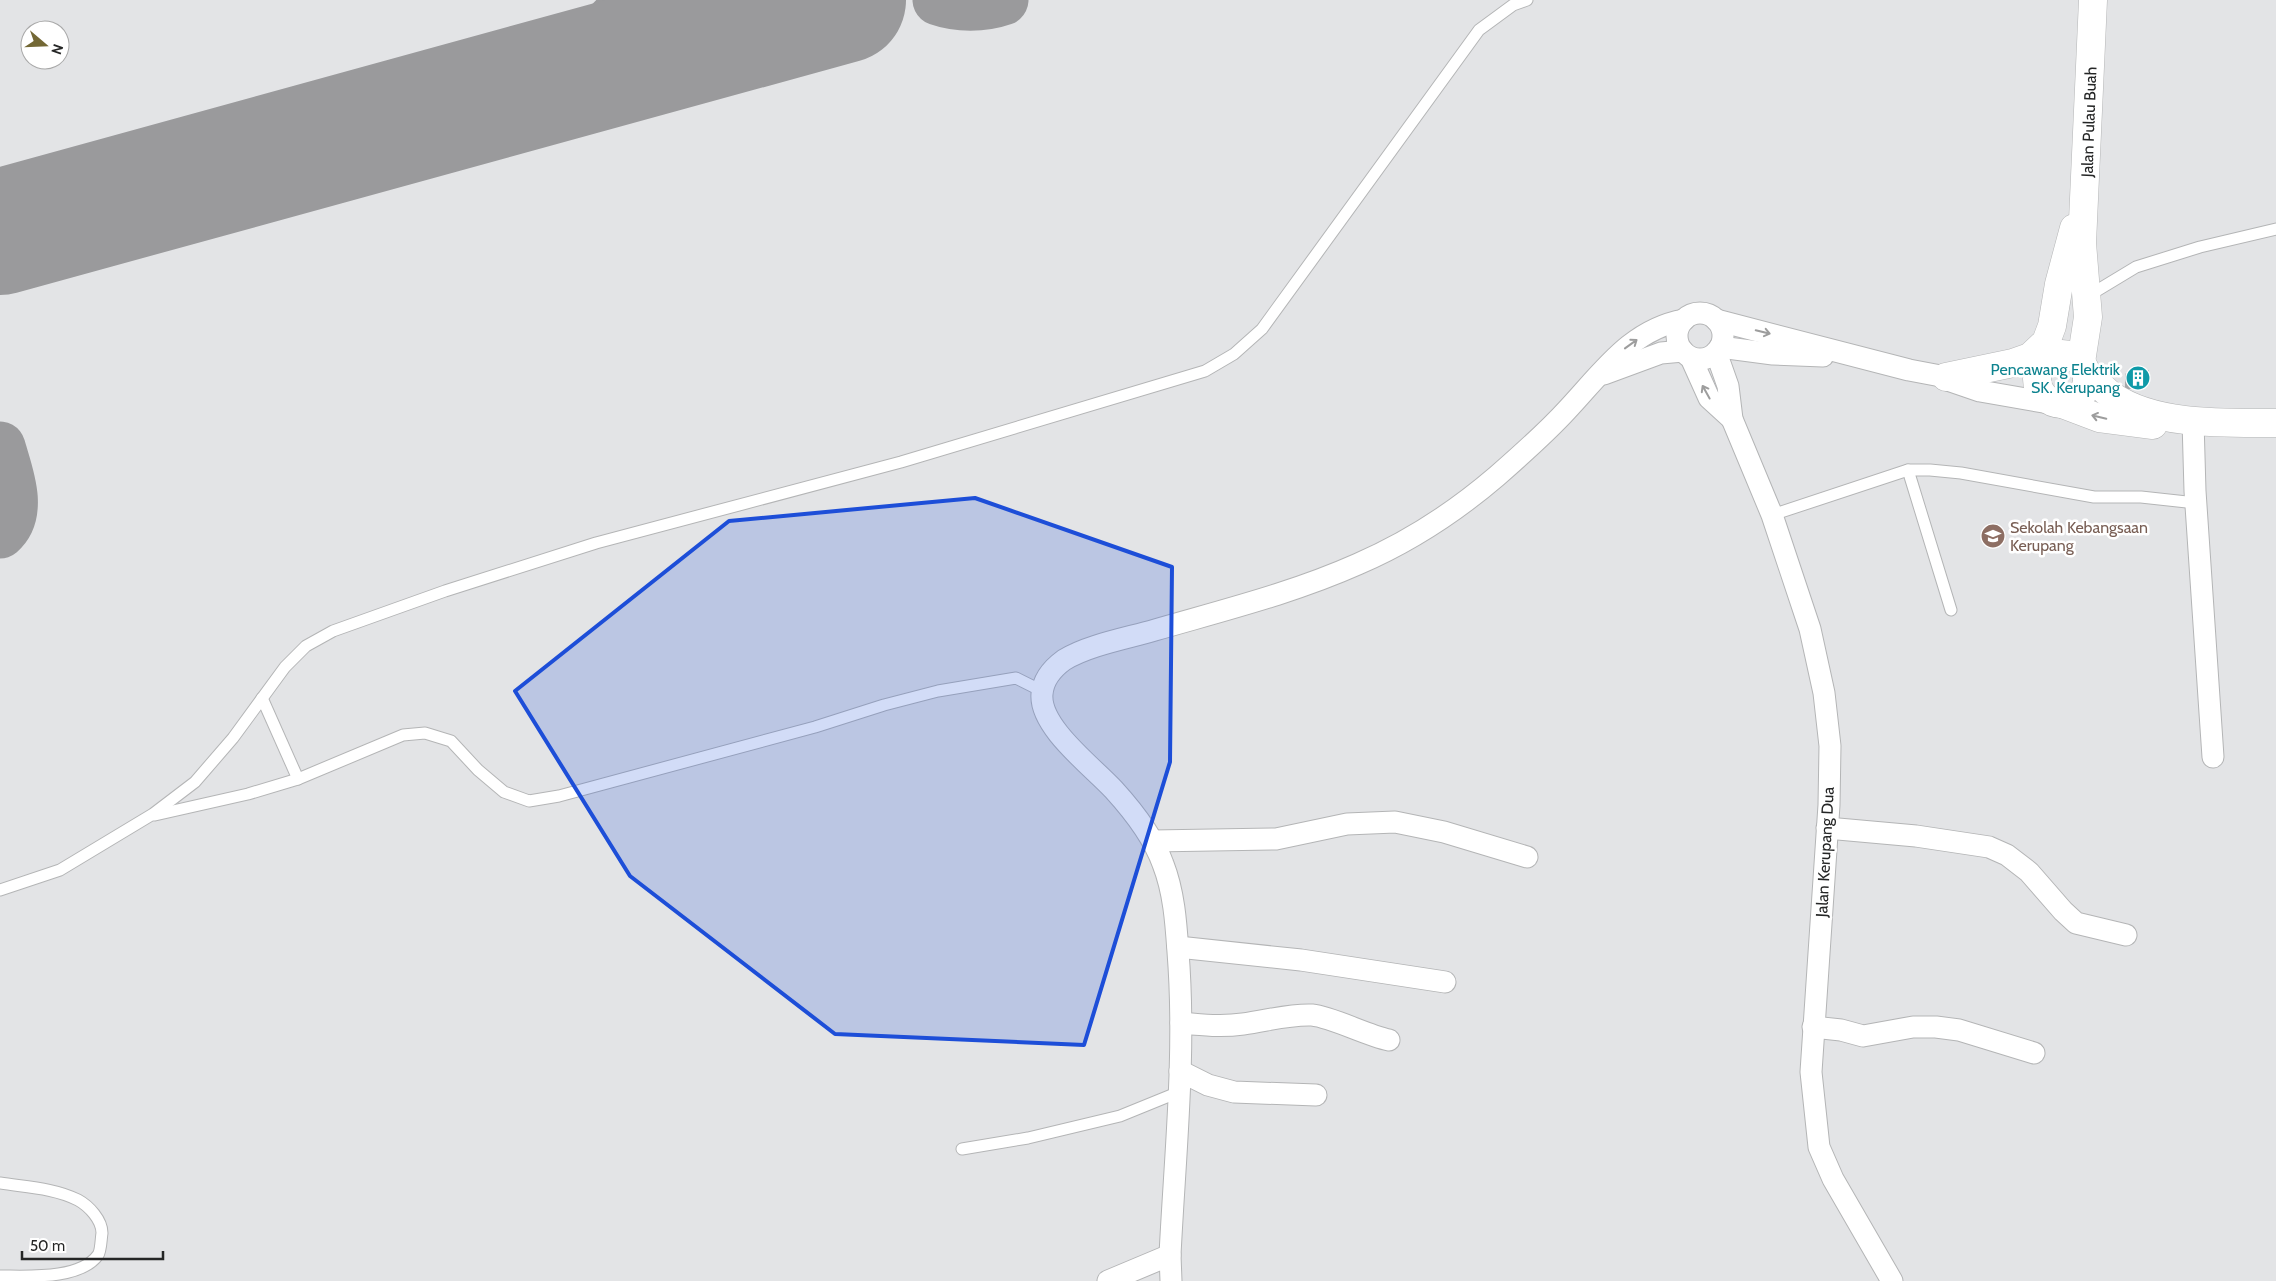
<svg xmlns="http://www.w3.org/2000/svg" width="2276" height="1281" font-family="Cabin,sans-serif">
  <style>
    .lines { fill: none; stroke-linecap: round; stroke-linejoin: round }
    .taxiway { stroke: #9a9a9c; stroke-width: 51 }
    .runway { stroke: #9a9a9c; stroke-width: 126 }
    .building { fill: #b5b7b8; filter: url(#shadow) }
    .service-casing { stroke: #b4b5b6; stroke-width: 13 }
    .minor-casing { stroke: #b4b5b6; stroke-width: 23 }
    .secondary-casing { stroke: #b4b5b6; stroke-width: 29 }
    .service { stroke: #fff; stroke-width: 11 }
    .minor { stroke: #fff; stroke-width: 21 }
    .secondary { stroke: #fff; stroke-width: 28 }
    .oneway { stroke: #9d9d9d }
    .marked { fill: #1d4ed8; fill-opacity: 0.2; stroke: #1d4ed8; stroke-width: 4; stroke-linejoin: round }
    .labels { text-anchor: middle; dominant-baseline: central; stroke-width: 5; stroke-linejoin: round; paint-order: stroke }
    .street-label { font-size: 16px; fill: #252626; stroke: #fff }
    .culture-label { font-size: 16px; fill: #0d838f; stroke: #fff; text-anchor: end }
    .education-label { font-size: 16px; fill: #785e54; stroke: #fff; text-anchor: start }
  </style>
  <defs>
    <filter id="shadow"><feDropShadow dx="-4.5" dy="4.5" stdDeviation="0" flood-color="#0004"/></filter>
  </defs>
  <rect width="100%" height="100%" fill="#e3e4e6"/>
  <g class="lines">
    <g class="taxiway">
      <path d="M938,0C958,7 983,7 1003,0"/>
      <polyline points="530,86 583,50 632,0"/>
      <path d="M0,447C7,472 24,512 0,533"/>
    </g>
    <polyline class="runway" points="0,232 843,0"/>
  </g>
  <polygon class="building" points="2130,369 2149,370 2147,387 2128,385"/>
  <g class="lines">
    <defs>
      <g id="service">
        <polyline points="2088,296 2136,267 2200,247 2276,229"/>
        <polyline points="1772,515 1908,470"/>
        <polyline points="1951,610 1908,470 1930,470 1961,473 2094,497 2141,497 2196,503"/>
        <polyline points="262,698 298,779"/>
        <polyline points="155,815 248,794 298,779 403,735 425,733 451,741 478,770 504,792 529,801 559,796 815,727 884,705 938,691 1016,678 1042,691"/>
        <polyline points="0,890 60,870 153,814 195,782 233,738 285,667 306,646 333,631 445,591 596,543 901,462 1205,371 1234,354 1262,329 1479,30 1513,5 1527,0"/>
        <polyline points="962,1149 1028,1138 1120,1116 1179,1092"/>
        <path d="M0,1183C25,1187 55,1188 78,1200C89,1206 102,1220 102,1233C101,1239 101,1251 98,1255C80,1280 27,1276 0,1276"/>
      </g>
      <g id="minor">
        <circle cx="1700" cy="336" r="23"/>
        <polyline points="1716,320 1909,370 1946,377 1961,377"/>
        <polyline points="1720,347 1773,354 1823,356"/>
        <polyline points="1716,352 1728,386 1732,419 1772,515 1810,629 1824,693 1830,746 1829,805 1811,1072 1819,1147 1833,1179 1892,1281"/>
        <polyline points="1691,358 1709,398 1732,419"/>
        <polyline points="1604,374 1661,353 1683,351"/>
        <polyline points="1945,379 1980,391 2055,404"/>
        <polyline points="2193,421 2195,491 2213,757"/>
        <polyline points="1827,828 1916,836 1989,847 2007,855 2029,872 2063,911 2076,923 2126,935"/>
        <polyline points="1153,841 1276,839 1347,824 1395,822 1444,832 1527,857"/>
        <polyline points="1178,947 1301,960 1445,982"/>
        <path d="M1181,1023C1202,1025 1222,1027 1243,1024C1266,1021 1288,1014 1312,1015C1332,1017 1366,1035 1389,1040"/>
        <polyline points="1813,1027 1841,1030 1863,1036 1913,1027 1936,1027 1959,1030 2034,1053"/>
        <polyline points="1180,1071 1208,1085 1234,1092 1316,1095"/>
        <polyline points="1108,1281 1170,1255"/>
        <path d="M1171,1281L1170,1255C1175,1154 1186,1053 1178,952C1176,923 1174,892 1163,864C1153,836 1134,812 1114,790C1093,767 1039,727 1042,694C1043,680 1053,668 1064,660C1088,645 1128,638 1155,630C1224,610 1293,593 1358,564C1409,542 1455,512 1497,476C1521,455 1546,433 1567,410C1602,373 1631,329 1684,320"/>
      </g>
      <g id="secondary">
        <circle cx="2062" cy="379" r="25"/>
        <polyline points="2081,362 2088,317 2082,243 2093,0"/>
        <path d="M2086,373C2095,380 2103,389 2112,396C2155,426 2226,423 2276,423"/>
        <polyline points="1946,377 2013,363 2030,357 2046,342 2052,326 2059,284 2074,228"/>
        <polyline points="2062,404 2099,418 2153,425"/>
      </g>
    </defs>
    <use href="#service" class="service-casing"/>
    <use href="#minor" class="minor-casing"/>
    <use href="#secondary" class="secondary-casing"/>
    <use href="#service" class="service"/>
    <use href="#minor" class="minor"/>
    <use href="#secondary" class="secondary"/>
  </g>
  <defs><path id="oneway-shaft" d="M-6 0H5M1.5-3L5.5 0L1.5 3" fill="none" stroke-width="1.6" stroke-linecap="round" stroke-linejoin="round" transform="scale(1.25)"/></defs>
  <g class="oneway">
    <use href="#oneway-shaft" transform="translate(1763 332) rotate(14)"/>
    <use href="#oneway-shaft" transform="translate(1631 344) rotate(-36)"/>
    <use href="#oneway-shaft" transform="translate(1706 392) rotate(-119)"/>
    <use href="#oneway-shaft" transform="translate(2099 417) rotate(-167)"/>
  </g>
  <path class="marked" d="M975,498L1172,567L1170,762L1084,1045L835,1034L630,876L515,691L729,521Z"/>
  <defs>
    <symbol id="building-disc" viewBox="-11 -11 22 22"><circle r="9.5" fill="#0f9aa8" stroke="#fff"/><path d="M-4-6H4V6H1V3H-1V6H-4ZM-2.5-4.3h1.7v1.8h-1.7ZM.8-4.3h1.7v1.8H.8ZM-2.5-1h1.7V.8h-1.7ZM.8-1h1.7V.8H.8Z" fill="#fff"/></symbol>
    <symbol id="school-disc" viewBox="-11 -11 22 22"><circle r="9.5" fill="#8d6e63" stroke="#fff"/><path d="M0-5L7-2L0 1L-7-2ZM-4 1L0 2.5L4 1V4Q0 6-4 4Z" fill="#fff"/></symbol>
  </defs>
  <g fill-rule="evenodd">
    <use href="#building-disc" x="2124" y="364" width="28" height="28"/>
    <use href="#school-disc" x="1979" y="522" width="28" height="28"/>
  </g>
  <g class="labels">
    <g class="street-label">
      <text transform="translate(2089 122) rotate(-88)">Jalan Pulau Buah</text>
      <text transform="translate(1825 852) rotate(-87)">Jalan Kerupang Dua</text>
    </g>
    <g class="culture-label">
      <text x="2120" y="369">Pencawang Elektrik<tspan x="2120" dy="18">SK. Kerupang</tspan></text>
    </g>
    <g class="education-label">
      <text x="2010" y="527">Sekolah Kebangsaan<tspan x="2010" dy="18">Kerupang</tspan></text>
    </g>
  </g>
  <g transform="translate(45 45) rotate(109)"><circle r="24" fill="#ffffff" stroke="#a8a8a8"/>
  <path d="M0-4L9 19L0 12L-9 19Z" fill="#736835"/>
  <text y="-8" font-size="14" font-weight="bold" text-anchor="middle" fill="#252626">N</text>
  </g>
  <path d="M22 1251v8h141v-8" fill="none" stroke="#252626" stroke-width="2.5"/>
  <text x="30" y="1251" font-size="15" fill="#252626" stroke="#ffffff" stroke-width="4" paint-order="stroke">50 m</text>
</svg>
